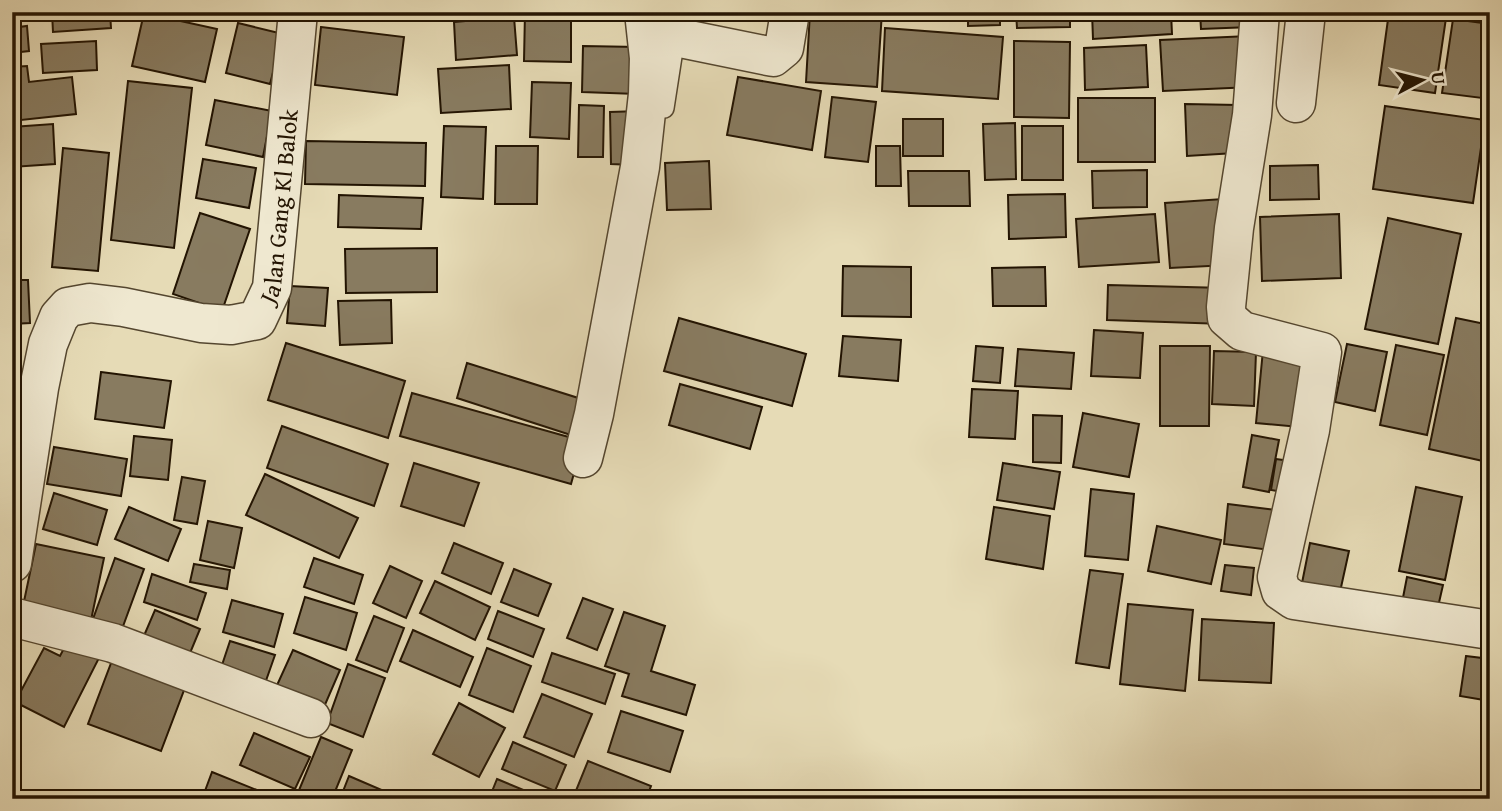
<svg xmlns="http://www.w3.org/2000/svg" width="1502" height="811" font-family="'Gentium Book Plus',serif">
  <style>
    .building { fill: #887b60; stroke: #231402; stroke-width: 2 }
    .lines { fill: none; stroke-linecap: round; stroke-linejoin: round }
    .service-casing { stroke: #54462f; stroke-width: 22 }
    .minor-casing { stroke: #54462f; stroke-width: 41 }
    .service { stroke: #efe8d0; stroke-width: 19 }
    .minor { stroke: #efe8d0; stroke-width: 38 }
    .labels { text-anchor: middle; dominant-baseline: central; stroke-width: 7; stroke-linejoin: round; paint-order: stroke }
    .street-label { font-size: 24px; fill: #231402; stroke: #efe8d0 }
  </style>
  <rect width="100%" height="100%" fill="#e6dbb6"/>
  <filter id="stains"><feTurbulence type="fractalNoise" baseFrequency=".00286" numOctaves="4"/><feColorMatrix values="0 0 0 0 .2 0 0 0 0 .09 0 0 0 0 .02 0 0 0 .5 -.17"/></filter>
  <radialGradient id="worn" r=".72"><stop offset=".6" stop-color="#630" stop-opacity="0"/><stop offset="1" stop-color="#630" stop-opacity=".3"/></radialGradient>
  <g class="building">
    <polygon points="12,12 27,12 28,20 12,22"/>
    <polygon points="52,12 110,12 111,28 53,32"/>
    <polygon points="525,12 571,12 571,62 524,61"/>
    <polygon points="810,12 882,12 877,87 806,82"/>
    <polygon points="925,12 959,12 959,20 925,19"/>
    <polygon points="968,12 1000,12 1000,25 968,26"/>
    <polygon points="1016,12 1070,12 1070,27 1017,28"/>
    <polygon points="1092,12 1171,12 1172,34 1093,39"/>
    <polygon points="1200,12 1250,12 1251,27 1201,29"/>
    <polygon points="1389,12 1409,12 1446,18 1435,93 1379,85"/>
    <polygon points="144,13 217,29 205,82 132,66"/>
    <polygon points="514,17 517,55 456,60 454,22"/>
    <polygon points="1453,19 1490,24 1490,45 1482,98 1442,93"/>
    <polygon points="238,23 283,34 270,84 226,73"/>
    <polygon points="27,26 29,51 12,53 12,28"/>
    <polygon points="321,27 404,37 397,95 315,85"/>
    <polygon points="885,28 1003,37 998,99 882,91"/>
    <polygon points="1249,36 1252,87 1163,91 1160,40"/>
    <polygon points="96,41 97,70 43,73 41,44"/>
    <polygon points="1014,41 1070,42 1069,118 1014,117"/>
    <polygon points="1146,45 1148,87 1085,90 1084,48"/>
    <polygon points="583,46 638,47 637,94 582,92"/>
    <polygon points="509,65 511,109 441,113 438,69"/>
    <polygon points="27,66 29,82 72,77 76,114 12,121 12,67"/>
    <polygon points="738,77 821,91 812,150 727,135"/>
    <polygon points="128,81 192,88 174,248 111,240"/>
    <polygon points="532,82 571,83 569,139 530,137"/>
    <polygon points="832,97 876,102 868,162 825,157"/>
    <rect x="1078" y="98" width="77" height="64"/>
    <polygon points="215,100 272,111 263,157 206,145"/>
    <polygon points="1185,104 1238,105 1235,153 1187,156"/>
    <polygon points="579,105 604,106 603,157 578,157"/>
    <polygon points="1385,106 1485,120 1473,203 1373,189"/>
    <polygon points="640,111 634,165 611,164 610,112"/>
    <rect x="903" y="119" width="40" height="37"/>
    <polygon points="1015,123 1016,179 985,180 983,124"/>
    <polygon points="53,124 55,164 12,167 12,127"/>
    <polygon points="444,126 486,127 483,199 441,197"/>
    <rect x="1022" y="126" width="41" height="54"/>
    <polygon points="1488,128 1490,128 1490,170 1483,169"/>
    <polygon points="306,141 426,143 425,186 305,184"/>
    <polygon points="496,146 538,146 537,204 495,204"/>
    <polygon points="876,146 900,146 901,186 876,186"/>
    <polygon points="63,148 109,153 98,271 52,267"/>
    <polygon points="203,159 256,168 249,208 196,198"/>
    <polygon points="709,161 711,209 667,210 665,163"/>
    <polygon points="1318,165 1319,199 1270,200 1270,166"/>
    <polygon points="1147,170 1147,207 1093,208 1092,171"/>
    <polygon points="908,171 969,171 970,206 909,206"/>
    <polygon points="1065,194 1066,237 1009,239 1008,195"/>
    <polygon points="339,195 423,198 421,229 338,227"/>
    <polygon points="1223,199 1228,265 1170,268 1165,203"/>
    <polygon points="200,213 250,229 222,311 173,294"/>
    <polygon points="1155,214 1159,262 1079,267 1076,219"/>
    <polygon points="1339,214 1341,278 1262,281 1260,217"/>
    <polygon points="1388,218 1461,234 1438,344 1365,329"/>
    <polygon points="437,248 437,292 346,293 345,249"/>
    <polygon points="843,266 911,267 911,317 842,316"/>
    <polygon points="1045,267 1046,306 993,306 992,268"/>
    <polygon points="12,280 28,280 30,323 12,324"/>
    <polygon points="1108,285 1225,288 1224,324 1107,320"/>
    <polygon points="290,286 328,288 325,326 287,323"/>
    <polygon points="391,300 392,343 340,345 338,301"/>
    <polygon points="679,318 806,354 792,406 664,371"/>
    <polygon points="1456,318 1490,325 1490,429 1483,461 1429,449"/>
    <polygon points="1094,330 1143,333 1140,378 1091,376"/>
    <polygon points="843,336 901,340 898,381 839,376"/>
    <polygon points="286,343 405,381 388,438 268,400"/>
    <polygon points="1347,344 1387,352 1375,411 1335,402"/>
    <polygon points="1396,345 1444,355 1427,435 1380,425"/>
    <polygon points="976,346 1003,348 1000,383 973,381"/>
    <polygon points="1160,346 1210,346 1209,426 1160,426"/>
    <polygon points="1018,349 1074,353 1071,389 1015,386"/>
    <polygon points="1263,350 1316,354 1310,428 1256,423"/>
    <polygon points="1214,351 1256,352 1254,406 1212,404"/>
    <polygon points="467,363 591,402 580,438 457,398"/>
    <polygon points="101,372 171,381 164,428 95,419"/>
    <polygon points="680,384 762,407 750,449 669,425"/>
    <polygon points="972,389 1018,391 1015,439 969,437"/>
    <polygon points="412,393 583,441 571,484 400,436"/>
    <polygon points="1083,413 1139,424 1129,477 1073,467"/>
    <polygon points="1033,415 1062,416 1061,463 1033,462"/>
    <polygon points="282,426 388,464 374,506 267,468"/>
    <polygon points="1252,435 1279,440 1269,492 1243,487"/>
    <polygon points="134,436 172,440 168,480 130,476"/>
    <polygon points="54,447 127,459 121,496 47,484"/>
    <polygon points="1276,459 1298,462 1294,494 1271,490"/>
    <polygon points="414,463 479,483 464,526 401,506"/>
    <polygon points="1003,463 1060,472 1054,509 997,500"/>
    <polygon points="265,474 358,518 339,558 246,515"/>
    <polygon points="182,477 205,481 197,524 174,520"/>
    <polygon points="1416,487 1462,497 1445,580 1399,571"/>
    <polygon points="1091,489 1134,494 1128,560 1085,556"/>
    <polygon points="54,493 107,510 97,545 43,529"/>
    <polygon points="1228,504 1283,511 1278,551 1224,544"/>
    <polygon points="129,507 181,529 168,561 115,539"/>
    <polygon points="994,507 1050,516 1043,569 986,559"/>
    <polygon points="208,521 242,528 234,568 200,560"/>
    <polygon points="1157,526 1221,540 1211,584 1148,571"/>
    <polygon points="454,543 503,563 491,594 442,573"/>
    <polygon points="1310,543 1349,551 1338,601 1300,593"/>
    <polygon points="36,544 104,558 90,625 22,611"/>
    <polygon points="115,558 144,569 122,629 93,619"/>
    <polygon points="314,558 363,575 354,604 304,587"/>
    <polygon points="194,564 230,570 227,589 190,582"/>
    <polygon points="1225,565 1254,568 1251,595 1221,591"/>
    <polygon points="390,566 422,581 406,618 373,603"/>
    <polygon points="514,569 551,584 538,616 501,602"/>
    <polygon points="1090,570 1123,574 1109,668 1076,663"/>
    <polygon points="152,574 206,593 197,620 144,602"/>
    <polygon points="1407,577 1443,585 1435,620 1400,613"/>
    <polygon points="435,581 490,607 475,640 420,613"/>
    <polygon points="305,597 357,613 346,650 294,633"/>
    <polygon points="583,598 613,609 597,650 567,638"/>
    <polygon points="232,600 283,614 274,647 223,632"/>
    <polygon points="1128,604 1193,610 1185,691 1120,684"/>
    <polygon points="155,610 200,629 188,658 143,638"/>
    <polygon points="498,611 544,629 533,657 488,639"/>
    <polygon points="624,612 665,626 651,671 695,685 686,715 622,696 629,674 605,666"/>
    <polygon points="374,616 404,628 387,672 356,660"/>
    <polygon points="1202,619 1274,623 1271,683 1199,680"/>
    <polygon points="413,630 473,657 460,687 400,661"/>
    <polygon points="71,635 102,652 64,727 15,702 44,648 60,656"/>
    <polygon points="230,641 275,655 262,692 218,677"/>
    <polygon points="487,648 531,666 513,712 469,695"/>
    <polygon points="116,650 189,677 161,751 88,724"/>
    <polygon points="293,650 340,670 321,714 273,694"/>
    <polygon points="552,653 615,674 605,704 542,682"/>
    <polygon points="1466,656 1490,659 1490,701 1460,696"/>
    <polygon points="348,664 385,678 363,737 327,723"/>
    <polygon points="542,694 592,714 574,757 524,737"/>
    <polygon points="459,703 505,728 479,777 433,754"/>
    <polygon points="621,711 683,731 670,772 608,752"/>
    <polygon points="254,733 310,757 295,789 240,765"/>
    <polygon points="321,737 352,750 332,799 306,799 297,795"/>
    <polygon points="513,742 566,765 555,791 502,769"/>
    <polygon points="588,761 651,786 646,799 573,798"/>
    <polygon points="212,772 279,799 202,799"/>
    <polygon points="349,776 391,794 389,799 340,799"/>
    <polygon points="497,779 545,799 489,799"/>
  </g>
  <g class="lines">
    <defs>
      <polyline id="service" points="664,108 675,37"/>
      <g id="minor">
        <polyline points="664,12 668,30 675,37 773,57 784,48 790,12"/>
        <polyline points="1260,12 1252,115 1234,228 1226,307 1227,318 1242,331 1322,352 1310,430 1277,577 1281,591 1294,600 1490,630"/>
        <polyline points="1296,103 1306,12"/>
        <polyline points="583,458 594,414 640,167 648,94 649,58 644,12"/>
        <path id="s1" d="M12,563L39,388L48,344L59,317L68,307L90,303L123,307L201,323L231,325L257,320L272,288L298,12"/>
        <polyline points="12,617 113,643 311,718"/>
      </g>
    </defs>
    <use href="#service" class="service-casing"/>
    <use href="#minor" class="minor-casing"/>
    <use href="#service" class="service"/>
    <use href="#minor" class="minor"/>
  </g>
  <g class="labels">
    <g class="street-label">
      <text stroke="none"><textPath href="#s1" startOffset="574">Jalan Gang Kl Balok</textPath></text>
    </g>
  </g>
  <rect width="1502" height="811" fill="none" stroke="#e6dbb6" stroke-width="42"/>
  <rect x="14" y="14" width="1474" height="783" fill="none" stroke="#231402" stroke-width="3.5"/>
  <rect x="21" y="21" width="1460" height="769" fill="none" stroke="#231402" stroke-width="2"/>
  <g transform="translate(1422 80) rotate(83)" stroke="#efe8d0" stroke-width="5" paint-order="stroke">
  <path d="M0-5L12 26L0 18L-12 26Z" fill="#231402"/>
  <text y="-10" font-size="19" font-weight="bold" text-anchor="middle" fill="#231402">U</text>
  </g>
  <rect width="100%" height="100%" filter="url(#stains)"/>
  <rect width="100%" height="100%" fill="url(#worn)"/>
</svg>
